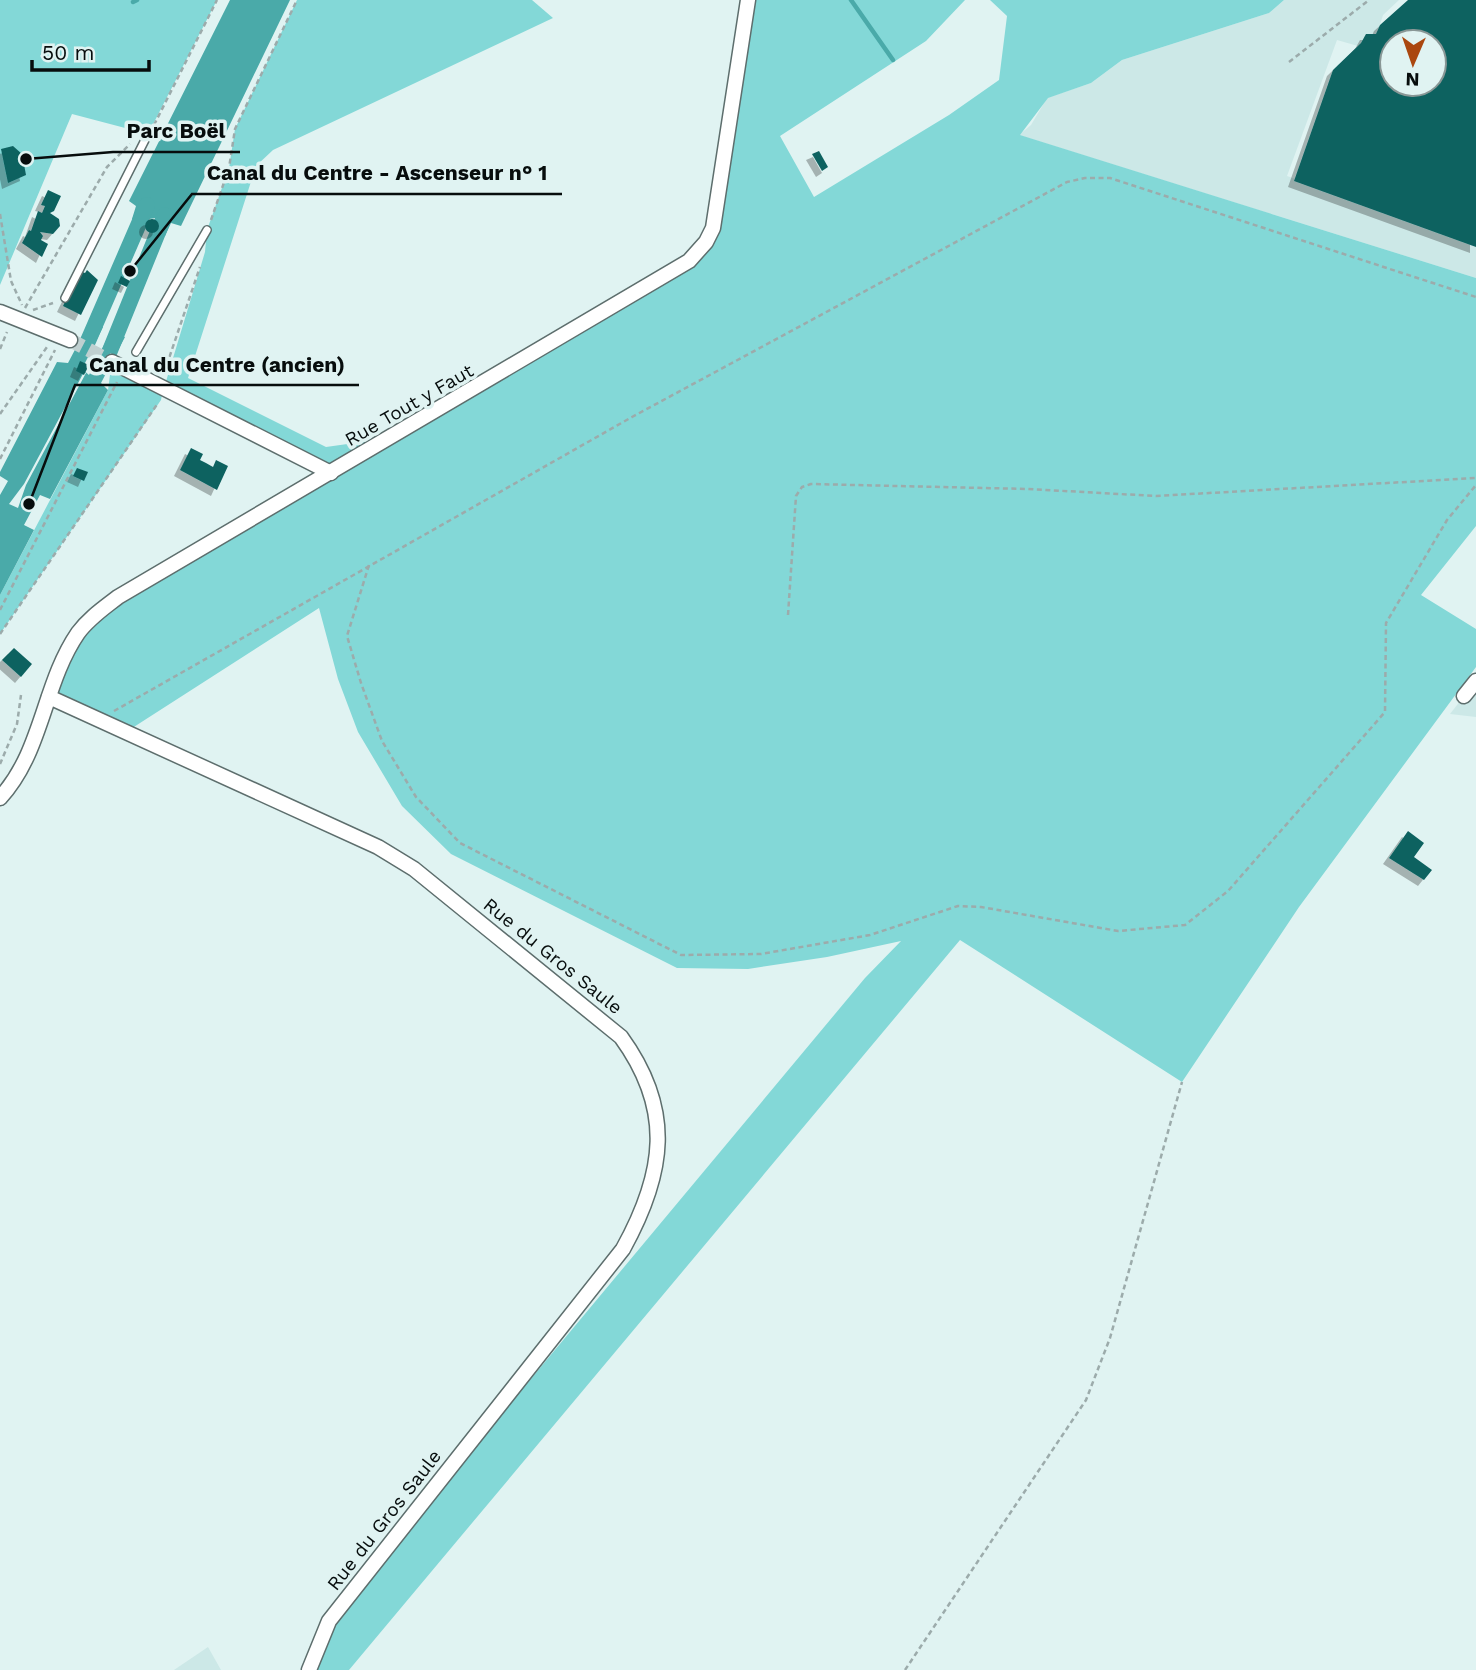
<svg xmlns="http://www.w3.org/2000/svg" width="1476" height="1670" font-family="'Work Sans',sans-serif">
  <style>
    .built { fill: #cce8e7 }
    .green { fill: #83d8d7 }
    .water { fill: #4aaaa9 }
    .pier { fill: #e0f3f2 }
    .lines { fill: none; stroke-linecap: round; stroke-linejoin: round }
    .stream { stroke: #4aaaa9; stroke-width: 4.5 }
    .canal { stroke: #4aaaa9; stroke-width: 16 }
    .building { fill: #116261; fill-rule: evenodd; filter: url(#shadow) }
    .minor-tunnel { stroke: #bfd0d0; stroke-width: 14; stroke-dasharray: 14 7; stroke-linecap: butt }
    .service-casing { stroke: #5d6e6d; stroke-width: 10 }
    .minor-casing { stroke: #5d6e6d; stroke-width: 17 }
    .path { stroke: #9cabab; stroke-width: 2.5; stroke-dasharray: 5 3.5; stroke-linecap: butt }
    .service { stroke: #fff; stroke-width: 7 }
    .minor { stroke: #fff; stroke-width: 14 }
    .labels { text-anchor: middle; dominant-baseline: central; stroke-width: 7; stroke-linejoin: round; paint-order: stroke }
    .street-label { font-size: 19px; fill: #070d0d; stroke: #e0f3f2 }
    .leader { fill: none; stroke: #070d0d; stroke-width: 2.5 }
    .callout-dot { fill: #070d0d; stroke: #e0f3f2; stroke-width: 2.5 }
    .callout-label { font-size: 21px; text-anchor: middle; font-weight: bold; fill: #070d0d; stroke: #e0f3f2; stroke-width: 7; stroke-linejoin: round; paint-order: stroke }
  </style>
  <defs>
    <filter id="shadow"><feDropShadow dx="-6" dy="6" stdDeviation="0" flood-color="#0004"/></filter>
  </defs>
  <rect width="100%" height="100%" fill="#e0f3f2"/>
  <g class="built">
    <polygon points="1284,0 1399,0 1383,15 1372,50 1337,40 1287,176 1476,241 1476,278 1019,135 1031,125 1047,98 1091,83 1122,60 1269,13"/>
    <polygon points="1476,681 1476,717 1450,714 1464,696"/>
    <polygon points="208,1647 221,1670 173,1670 174,1670"/>
  </g>
  <g class="green">
    <polygon points="0,0 217,0 148,134 72,114 0,285"/>
    <polygon points="297,0 532,0 553,18 273,150 256,166 188,378 326,447 390,438 668,276 706,242 748,0 965,0 926,41 780,136 814,197 949,115 999,80 1007,16 990,0 1284,0 1269,13 1122,60 1091,83 1048,98 1020,135 1476,278 1476,526 1421,595 1476,629 1476,667 1299,907 1182,1082 960,940 349,1670 309,1670 329,1621 865,978 901,941 827,957 748,969 677,968 451,854 402,806 358,732 338,679 319,608 126,732 49,697 93,616 330,473 163,389 161,400 0,634 0,595 108,390 111,367 164,388 205,252 207,230 229,168 235,129"/>
  </g>
  <g class="water">
    <polygon points="230,0 290,0 181,226 171,223 165,236 155,231 158,223 156,218 149,219 146,226 132,219 136,206 129,201"/>
    <polygon points="90,321 103,327 82,369 89,375 111,331 125,337 101,383 108,390 50,499 40,495 24,525 34,530 0,595 0,495 8,481 0,476 0,472 57,362 68,363"/>
  </g>
  <polygon class="pier" points="84,372 86,373 26,485 18,508 9,504 24,484"/>
  <g class="lines">
    <g class="stream">
      <polyline points="851,0 893,60"/>
      <polyline points="133,2 137,0"/>
    </g>
    <g class="canal">
      <polyline points="88,341 147,205"/>
      <polyline points="109,353 165,215"/>
    </g>
  </g>
  <g class="building">
    <path d="M1408,0H1476V247L1294,181L1333,70L1361,43L1366,34H1376L1380,25ZM1392,42H1434V84H1392Z"/>
    <polygon points="13,146 22,154 26,175 8,183 1,149"/>
    <polygon points="819,151 828,167 822,171 812,154"/>
    <polygon points="48,190 61,196 54,211 50,213 59,219 60,226 53,234 40,232 43,236 41,240 48,244 42,257 22,243 29,230 31,231 38,211 42,213 45,206 41,205"/>
    <circle cx="152" cy="226" r="7"/>
    <polygon points="87,270 98,280 81,315 63,306 80,271 85,273"/>
    <polygon points="121,276 130,281 127,287 118,283"/>
    <polygon points="80,361 89,365 84,375 76,371"/>
    <polygon points="191,448 203,454 200,460 206,463 213,467 216,460 228,466 217,490 180,470"/>
    <polygon points="77,468 88,472 84,481 73,476"/>
    <polygon points="14,648 32,664 21,677 2,660"/>
    <polygon points="1408,831 1424,843 1414,857 1432,870 1424,880 1389,858"/>
  </g>
  <g class="lines">
    <polyline class="minor-tunnel" points="70,340 112,362"/>
    <defs>
      <g id="service">
        <polyline points="65,298 148,134"/>
        <polyline points="136,352 207,230"/>
      </g>
      <g id="minor">
        <polyline points="0,312 70,340"/>
        <polyline points="112,362 331,473"/>
        <polyline points="1464,696 1476,681"/>
        <path d="M49,697L378,847L414,869L621,1037C674,1110 665,1173 623,1249L329,1621L309,1670"/>
        <path d="M0,798C43,751 43,684 78,633C89,618 104,608 118,597L689,261L706,242L713,228L748,0"/>
      </g>
    </defs>
    <use href="#service" class="service-casing"/>
    <use href="#minor" class="minor-casing"/>
    <g class="path">
      <polyline points="1289,62 1369,0"/>
      <polyline points="154,125 217,0"/>
      <polyline points="0,214 11,281 22,305"/>
      <polyline points="211,220 229,168 235,129 297,0"/>
      <polyline points="25,308 107,167 130,144"/>
      <polyline points="33,310 53,303"/>
      <polyline points="0,349 7,332"/>
      <polyline points="164,373 200,267"/>
      <polyline points="0,414 47,347"/>
      <polyline points="0,459 55,350"/>
      <polyline points="369,565 347,636 361,683 382,741 416,797 460,843 681,955 761,954 870,935 958,906 981,907 1118,931 1185,925 1228,891 1385,712 1386,623 1447,520 1476,485"/>
      <polyline points="0,610 117,382"/>
      <polyline points="788,615 796,496 802,487 811,484 1028,489 1156,496 1476,478"/>
      <polyline points="0,634 158,403"/>
      <polyline points="114,711 632,417 1067,182 1085,178 1110,178 1476,297"/>
      <polyline points="0,764 17,724 21,695"/>
      <polyline points="905,1670 1086,1400 1110,1338 1182,1082"/>
    </g>
    <use href="#service" class="service"/>
    <use href="#minor" class="minor"/>
  </g>
  <g class="labels">
    <g class="street-label">
      <text transform="translate(409 405) rotate(-30)">Rue Tout y Faut</text>
      <text transform="translate(553 956) rotate(39)">Rue du Gros Saule</text>
      <text transform="translate(384 1520) rotate(-52)">Rue du Gros Saule</text>
    </g>
  </g>
  <path class="leader" d="M26 159L113 152H240M130 271L192 194H562M29 504L75 385H359"/>
  <g class="callout-dot">
    <circle cx="26" cy="159" r="7"/>
    <circle cx="130" cy="271" r="7"/>
    <circle cx="29" cy="504" r="7"/>
  </g>
  <g class="callout-label">
    <text x="176" y="138">Parc Boël</text>
    <text x="377" y="180">Canal du Centre - Ascenseur n° 1</text>
    <text x="217" y="372">Canal du Centre (ancien)</text>
  </g>
  <g transform="translate(1413 63) rotate(182)"><circle r="33" fill="#e0f3f2" stroke="#899796" stroke-width="2"/>
  <path d="M0-5L12 26L0 18L-12 26Z" fill="#aa470f"/>
  <text y="-10" font-size="19" font-weight="bold" text-anchor="middle" fill="#070d0d">N</text>
  </g>
  <path d="M32 60v10h117v-10" fill="none" stroke="#070d0d" stroke-width="3.5"/>
  <text x="42" y="60" font-size="21" fill="#070d0d" stroke="#e0f3f2" stroke-width="5" paint-order="stroke">50 m</text>
</svg>
